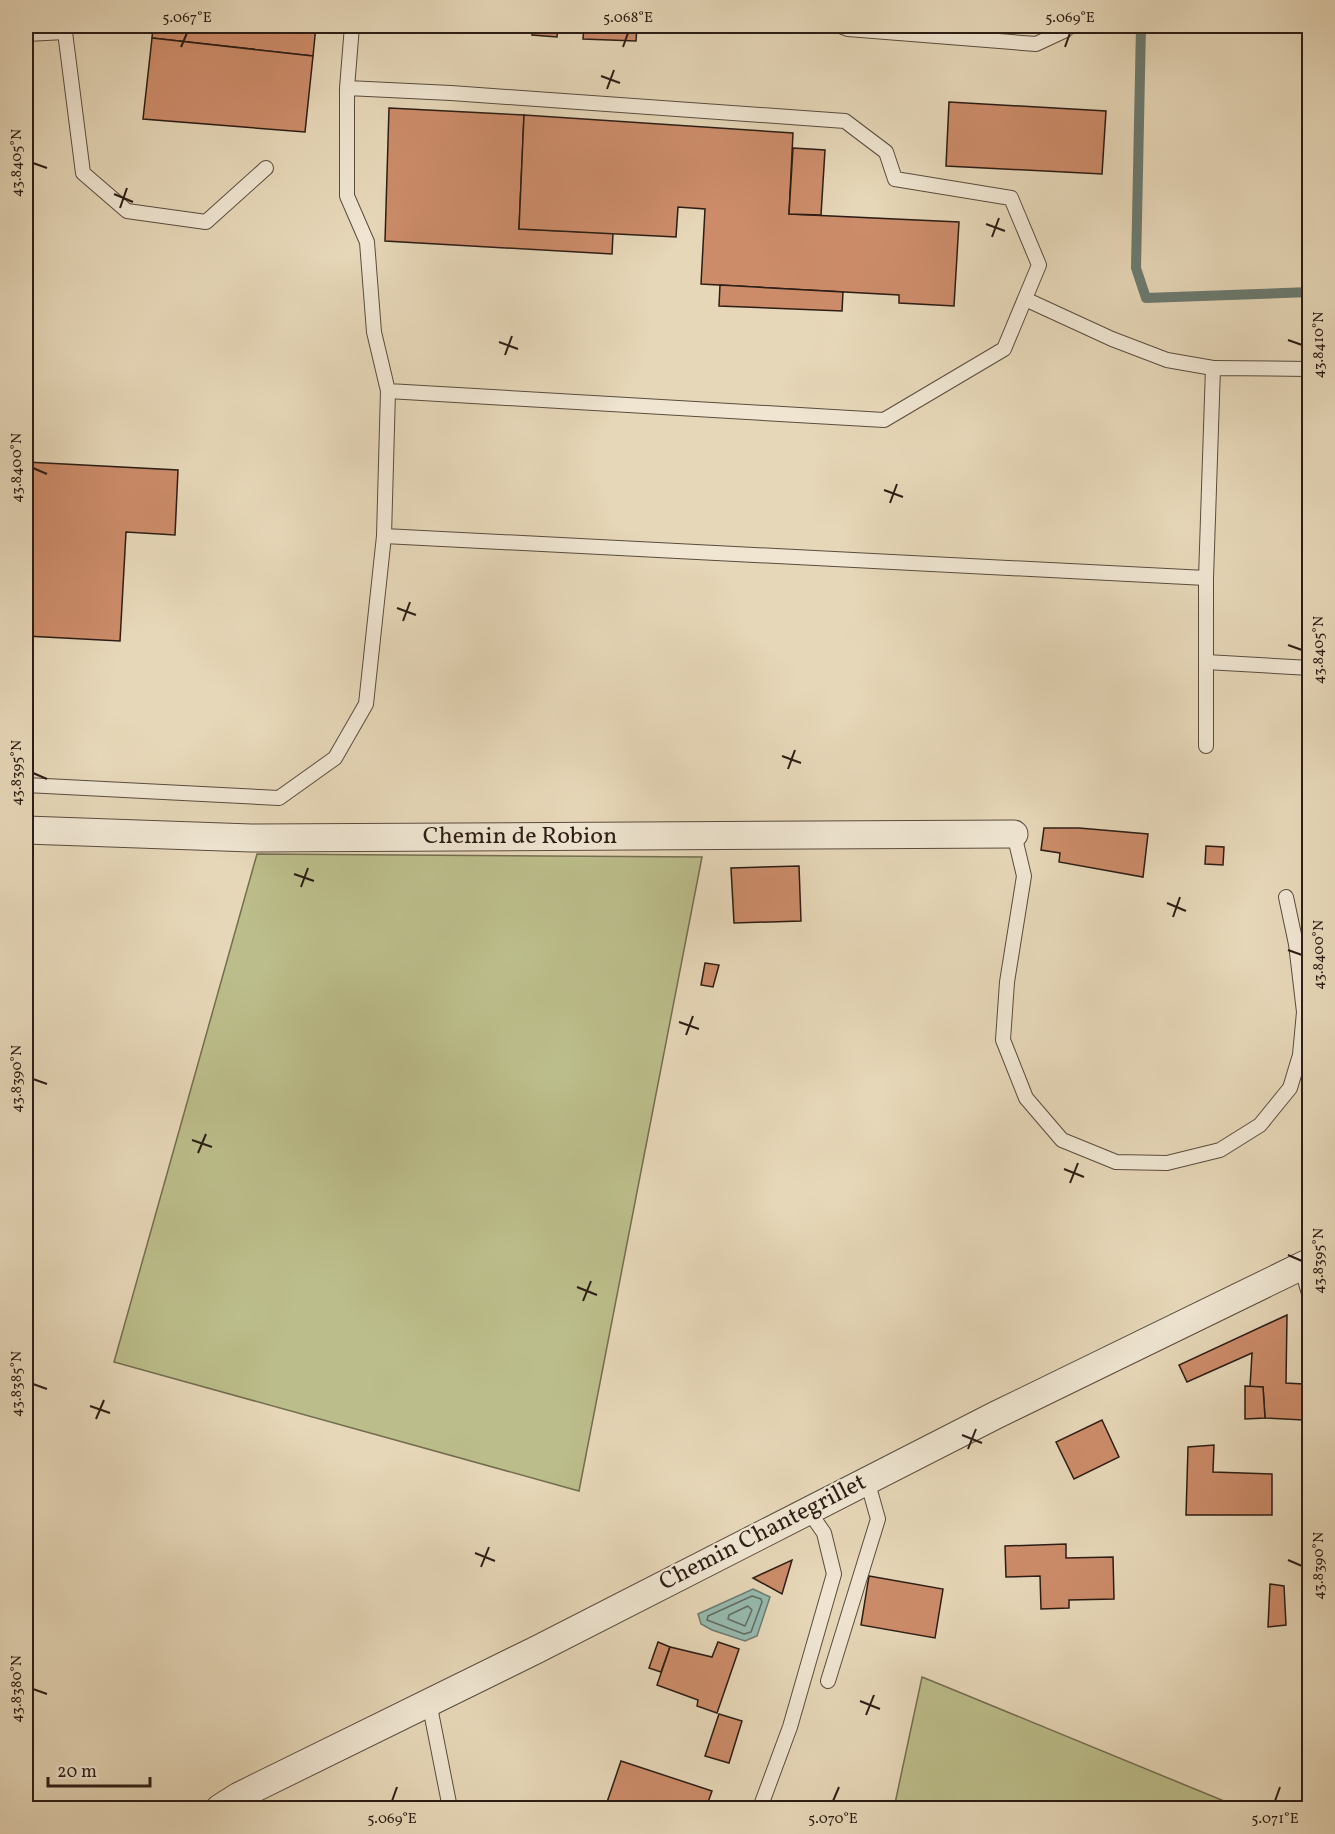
<svg xmlns="http://www.w3.org/2000/svg" width="1335" height="1834" font-family="Vollkorn,serif">
  <style>
    .green { fill: #bbbd8a; stroke: #746d50; stroke-width: 1.5 }
    .water { fill: #96baae; stroke: #6c7b71; stroke-width: 1.5 }
    .lines { fill: none; stroke-linecap: round; stroke-linejoin: round }
    .shore { stroke: #616c62; stroke-width: 1.5 }
    .stream { stroke: #6c7b71; stroke-width: 10 }
    .building { fill: #cc8c6a; stroke: #2c1d15; stroke-width: 1.5 }
    .service-casing { stroke: #5a4c3e; stroke-width: 16 }
    .minor-casing { stroke: #5a4c3e; stroke-width: 29 }
    .service { stroke: #efe5d1; stroke-width: 14 }
    .minor { stroke: #efe5d1; stroke-width: 27 }
    .ticks { fill: none; stroke: #2c1d15; stroke-width: 2 }
    .labels { text-anchor: middle; dominant-baseline: central; stroke-width: 4.5; stroke-linejoin: round; paint-order: stroke }
    .street-label { font-size: 24px; fill: #2c1d15; stroke: #efe5d1 }
    .neatline { fill: none; stroke: #2c1d15; stroke-width: 2 }
    .ticks-label { font-size: 15px; text-anchor: middle; fill: #2c1d15 }
  </style>
  <rect width="100%" height="100%" fill="#e6d7b8"/>
  <filter id="stains"><feTurbulence type="fractalNoise" baseFrequency=".00333" numOctaves="4"/><feColorMatrix values="0 0 0 0 .2 0 0 0 0 .09 0 0 0 0 .02 0 0 0 .5 -.17"/></filter>
  <radialGradient id="worn" r=".72"><stop offset=".6" stop-color="#630" stop-opacity="0"/><stop offset="1" stop-color="#630" stop-opacity=".3"/></radialGradient>
  <g class="green">
    <polygon points="257,854 702,857 579,1491 114,1362"/>
    <polygon points="922,1677 949,1688 1241,1808 894,1808"/>
  </g>
  <polygon class="water" points="753,1589 770,1597 757,1636 745,1641 712,1630 701,1624 698,1614"/>
  <g class="lines">
    <g class="shore">
      <polygon points="752,1596 761,1599 762,1602 751,1632 744,1634 707,1620 708,1616"/>
      <polygon points="748,1606 752,1610 745,1626 728,1619 729,1615"/>
    </g>
    <polyline class="stream" points="1141,26 1136,268 1146,298 1310,292"/>
  </g>
  <g class="building">
    <polygon points="153,26 316,26 313,56 152,38"/>
    <polygon points="533,26 558,26 557,37 532,35"/>
    <polygon points="584,26 637,26 636,41 583,39"/>
    <polygon points="152,38 313,56 305,132 143,119"/>
    <polygon points="949,102 1106,111 1102,174 946,166"/>
    <polygon points="389,108 524,115 519,229 613,233 612,254 385,241"/>
    <polygon points="524,115 793,133 789,214 959,222 954,306 899,303 899,295 701,284 705,209 678,207 676,237 519,229"/>
    <polygon points="793,148 825,150 821,215 789,214"/>
    <polygon points="720,285 843,292 842,311 719,306"/>
    <polygon points="26,462 178,470 175,535 126,532 120,641 26,636"/>
    <polygon points="1044,828 1079,828 1148,834 1143,877 1059,862 1060,853 1041,850"/>
    <polygon points="1206,846 1224,847 1223,865 1205,864"/>
    <polygon points="799,866 801,921 734,923 731,868"/>
    <polygon points="705,963 719,965 713,987 701,985"/>
    <polygon points="1287,1315 1286,1383 1303,1384 1303,1420 1265,1418 1263,1387 1250,1387 1252,1353 1187,1382 1179,1365"/>
    <polygon points="1245,1386 1263,1387 1265,1418 1245,1419"/>
    <polygon points="1102,1420 1119,1457 1074,1479 1056,1442"/>
    <polygon points="1214,1445 1213,1472 1272,1474 1272,1515 1186,1515 1188,1447"/>
    <polygon points="1066,1544 1066,1558 1113,1557 1114,1599 1069,1600 1069,1608 1041,1609 1040,1576 1006,1577 1005,1546"/>
    <polygon points="792,1560 782,1594 753,1578"/>
    <polygon points="869,1576 943,1589 935,1638 861,1625"/>
    <polygon points="1270,1584 1284,1586 1286,1625 1268,1627"/>
    <polygon points="658,1642 670,1647 661,1672 649,1668"/>
    <polygon points="718,1642 739,1649 717,1713 697,1706 698,1700 657,1685 670,1647 712,1657"/>
    <polygon points="719,1714 742,1721 729,1763 705,1756"/>
    <polygon points="621,1761 712,1791 706,1808 605,1808"/>
  </g>
  <g class="lines">
    <defs>
      <g id="service">
        <polyline points="66,26 65,32 83,173 127,211 206,222 266,168"/>
        <polyline points="840,26 848,29 1036,44 1066,30 1067,26"/>
        <polyline points="26,34 65,32"/>
        <polyline points="347,88 451,93 845,121 886,152 895,179 1011,198 1039,265 1004,349 884,420 388,391 374,332 367,242 347,196 347,88 352,26"/>
        <polyline points="1025,299 1112,339 1167,360 1213,368"/>
        <polyline points="388,391 384,536 1206,578"/>
        <polyline points="1206,662 1310,668"/>
        <polyline points="1206,746 1206,578 1213,368 1310,369"/>
        <polyline points="26,785 279,798 335,758 366,704 384,536"/>
        <polyline points="1014,834 1024,876 1007,982 1003,1040 1026,1098 1062,1140 1116,1162 1167,1163 1220,1150 1260,1125 1290,1088 1300,1055 1304,1012 1296,944 1286,897"/>
        <polyline points="1301,1266 1310,1297"/>
        <polyline points="828,1681 878,1519 867,1480"/>
        <polyline points="429,1702 450,1808"/>
        <polyline points="760,1808 790,1727 834,1574 824,1533 808,1510"/>
      </g>
      <g id="minor">
        <polyline points="26,830 251,838 1014,834"/>
        <polyline points="220,1808 239,1796 536,1650 996,1415 1310,1262"/>
      </g>
    </defs>
    <use href="#service" class="service-casing"/>
    <use href="#minor" class="minor-casing"/>
    <use href="#service" class="service"/>
    <use href="#minor" class="minor"/>
  </g>
  <path class="ticks" d="M181,47L187,33M623,47L628,33M1065,47L1070,33M601,76L620,83M607,89L614,70M33,163L47,168M114,194L133,202M120,208L127,188M986,224L1005,231M992,237L999,218M1288,340L1302,345M499,342L518,349M505,355L512,336M33,468L47,474M884,490L903,497M890,503L897,484M397,608L416,615M403,621L410,602M1288,645L1302,650M782,756L801,763M788,769L795,750M33,773L47,779M294,874L314,881M301,887L308,868M1167,903L1186,911M1173,917L1180,897M1288,950L1302,955M679,1022L699,1029M686,1035L693,1016M33,1079L47,1084M192,1140L212,1147M198,1153L206,1134M1064,1169L1084,1177M1070,1183L1078,1163M1288,1255L1302,1261M577,1287L597,1295M583,1301L591,1281M33,1384L47,1389M90,1406L110,1413M96,1419L104,1400M962,1435L982,1443M968,1449L976,1429M475,1553L495,1561M1288,1560L1302,1566M481,1567L489,1547M33,1689L47,1694M860,1701L880,1709M866,1715L874,1695M392,1801L397,1787M833,1801L839,1787M1275,1801L1280,1787"/>
  <g class="labels">
    <g class="street-label">
      <text x="520" y="837">Chemin de Robion</text>
      <text transform="translate(763 1533) rotate(-27)">Chemin Chantegrillet</text>
    </g>
  </g>
  <rect width="1335" height="1834" fill="none" stroke="#e6d7b8" stroke-width="66"/>
  <path d="M48 1777v9h102v-9" fill="none" stroke="#2c1d15" stroke-width="3"/>
  <text x="57" y="1777" font-size="18" fill="#2c1d15" stroke="#efe5d1" stroke-width="4.5" paint-order="stroke">20 m</text>
  <rect x="33" y="33" width="1269" height="1768" class="neatline"/>
  <g class="ticks-label">
    <text x="187" y="22">5.067°E</text>
    <text x="628" y="22">5.068°E</text>
    <text x="1070" y="22">5.069°E</text>
    <text transform="translate(16 163) rotate(-90)" y="5">43.8405°N</text>
    <text transform="translate(1318 345) rotate(-90)" y="5">43.8410°N</text>
    <text transform="translate(16 468) rotate(-90)" y="5">43.8400°N</text>
    <text transform="translate(1318 650) rotate(-90)" y="5">43.8405°N</text>
    <text transform="translate(16 773) rotate(-90)" y="5">43.8395°N</text>
    <text transform="translate(1318 955) rotate(-90)" y="5">43.8400°N</text>
    <text transform="translate(16 1079) rotate(-90)" y="5">43.8390°N</text>
    <text transform="translate(1318 1261) rotate(-90)" y="5">43.8395°N</text>
    <text transform="translate(16 1384) rotate(-90)" y="5">43.8385°N</text>
    <text transform="translate(1318 1566) rotate(-90)" y="5">43.8390°N</text>
    <text transform="translate(16 1689) rotate(-90)" y="5">43.8380°N</text>
    <text x="392" y="1823">5.069°E</text>
    <text x="833" y="1823">5.070°E</text>
    <text x="1275" y="1823">5.071°E</text>
  </g>
  <rect width="100%" height="100%" filter="url(#stains)"/>
  <rect width="100%" height="100%" fill="url(#worn)"/>
</svg>
